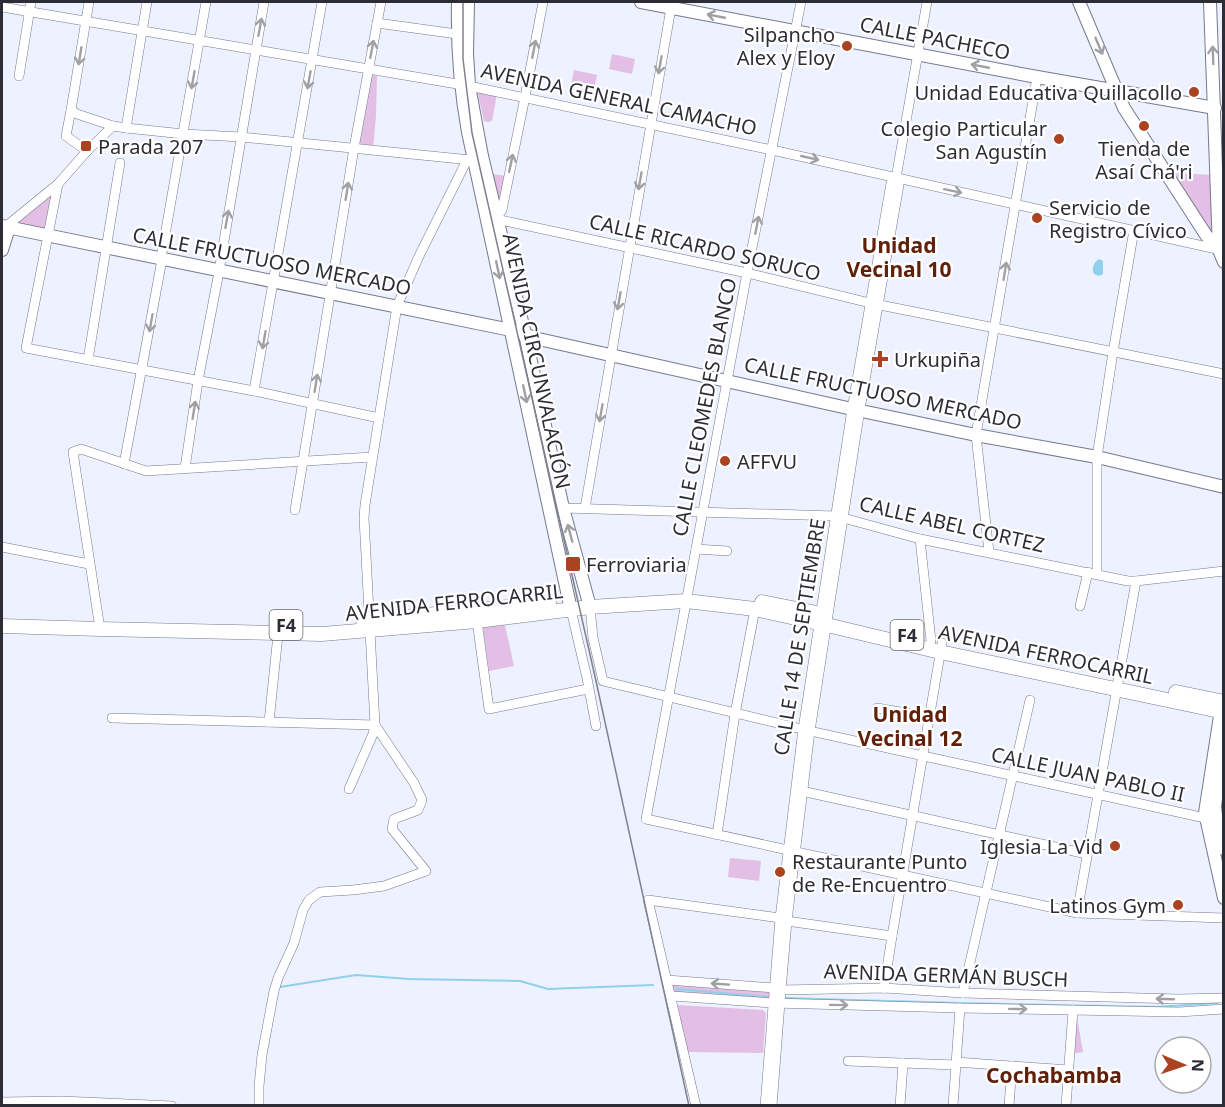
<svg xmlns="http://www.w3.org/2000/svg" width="1225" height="1107" font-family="'Noto Sans',sans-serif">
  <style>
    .green { fill: #e3bee5 }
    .water { fill: #91d0ec }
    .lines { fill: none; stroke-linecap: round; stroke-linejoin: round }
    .stream { stroke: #91d0ec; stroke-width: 2 }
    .minor-casing { stroke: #75798d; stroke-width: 10 }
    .major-casing { stroke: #75798d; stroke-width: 14 }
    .highway-casing { stroke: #75798d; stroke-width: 15 }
    .minor { stroke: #fff; stroke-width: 9 }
    .major { stroke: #fff; stroke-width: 12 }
    .highway { stroke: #fff; stroke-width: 14 }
    .tram { stroke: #7f818c; stroke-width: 1.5 }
    .oneway { stroke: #a0a0a5 }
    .poi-dot { fill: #ab4322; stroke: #fff; stroke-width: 2 }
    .labels { text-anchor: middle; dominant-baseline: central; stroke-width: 4.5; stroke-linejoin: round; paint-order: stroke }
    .shield { fill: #fff; stroke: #6b6c72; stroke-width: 1.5 }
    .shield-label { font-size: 18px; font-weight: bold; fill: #2c2d36 }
    .poi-label { font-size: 20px; fill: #2c2d36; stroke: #fff; text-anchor: start }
    .street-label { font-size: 20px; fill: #2c2d36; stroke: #fff }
    .neighbourhood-label { font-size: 21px; font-weight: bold; fill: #61200a; stroke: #fff }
  </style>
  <rect width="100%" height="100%" fill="#eef1ff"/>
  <g class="green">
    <polygon points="612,54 635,59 632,74 609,69"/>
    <polygon points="574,70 597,75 594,89 571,85"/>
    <polygon points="371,75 377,76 376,116 373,149 358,147"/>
    <polygon points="477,91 497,94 492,121 488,122 484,121"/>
    <polygon points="1171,173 1213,175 1213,231 1209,229"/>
    <polygon points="491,174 508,176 500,207"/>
    <polygon points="52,194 46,230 17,228 17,223"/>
    <polygon points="505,625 514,666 489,671 483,627"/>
    <polygon points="730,858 761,861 759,881 728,877"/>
    <polygon points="672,983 771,991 770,1000 674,993"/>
    <polygon points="677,1005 763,1010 766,1013 763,1053 688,1052"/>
    <polygon points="1077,1017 1083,1052 1071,1054 1074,1018"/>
  </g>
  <path class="water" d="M1099,259L1103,261V274L1099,276L1094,274C1091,268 1094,262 1099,259Z"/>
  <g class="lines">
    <g class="stream">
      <polyline points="280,987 356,975 409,979 520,981 548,989 653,985"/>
      <polyline points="676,989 767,997"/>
      <polyline points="783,998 960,1003 1156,1007 1218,1003"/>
    </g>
    <defs>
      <g id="minor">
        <polyline points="543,2 525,97 502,210 496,219 747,273 870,303 1224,374"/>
        <polyline points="801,2 747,273 646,819 1077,913 1224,918"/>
        <polyline points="2,7 469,86 772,150 1221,250"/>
        <polyline points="377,23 457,34"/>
        <polyline points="19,76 31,2"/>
        <polyline points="71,110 77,114 113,126 126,128 184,134 241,137 471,160"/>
        <polyline points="126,128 147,2"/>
        <polyline points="87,151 66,136 71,110 89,2"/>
        <polyline points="58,184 26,348 254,391 379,418"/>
        <polyline points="4,228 58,184 87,151 113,126"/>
        <polyline points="88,360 120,163"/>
        <polyline points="254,391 322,2"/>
        <polyline points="124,464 161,265 161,258 206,2"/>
        <polyline points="185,468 198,381 218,277 264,2"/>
        <polyline points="563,508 836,516 920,539 1128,581 1136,581 1224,571"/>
        <polyline points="585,508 672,2"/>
        <polyline points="295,510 354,148 381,2"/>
        <polyline points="920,539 931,641 929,649"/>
        <polyline points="2,547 89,564"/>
        <polyline points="696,549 727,551"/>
        <polyline points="989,552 976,435 1037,77"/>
        <polyline points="1097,573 1097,457 1113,352 1134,230"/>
        <polyline points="1080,606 1088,572"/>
        <polyline points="590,607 593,638 603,681 810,731 1205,818 1212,817"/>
        <polyline points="571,610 587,678 596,726"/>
        <polyline points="477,621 489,709 588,689"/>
        <polyline points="100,629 73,452 81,449 146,471 372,457"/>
        <polyline points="877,708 929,717"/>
        <polyline points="112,718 375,725"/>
        <polyline points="269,722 279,625"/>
        <polyline points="349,789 373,734 375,725 364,518 365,505 397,306 420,254 467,160"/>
        <polyline points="797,790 1087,854"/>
        <polyline points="717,835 735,714 755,609"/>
        <polyline points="1077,913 1136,581"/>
        <polyline points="667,980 774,988 781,990 884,988 963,993 1178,999 1224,998"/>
        <polyline points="884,988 892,936 942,643"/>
        <polyline points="963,993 1030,700"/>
        <polyline points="672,996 773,1003 960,1008 1179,1012 1224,1009"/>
        <polyline points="848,1061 956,1065"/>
        <polyline points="956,1062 1069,1070"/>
        <polyline points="2,1102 62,1101 172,1106"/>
        <polyline points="259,1106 259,1086 262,1055 274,991 278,978 294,943 303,910 309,900 320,892 353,890 384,886 426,871 392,829 394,819 418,810 422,800 414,783 375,725"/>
        <polyline points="696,1106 648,900 780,918 787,921 892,936"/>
        <polyline points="765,1106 780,918 803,729 852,409 891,183 896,178"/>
        <polyline points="772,1106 781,990 787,921 810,731 860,409 899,185 896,178 927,2"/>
        <polyline points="900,1106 903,1063"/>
        <polyline points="953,1106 960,1008"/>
        <polyline points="1009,1106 1012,1066"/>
        <polyline points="1066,1106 1073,1010"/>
      </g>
      <g id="major">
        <path d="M458,2C457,46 460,88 468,132L571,610"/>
        <polyline points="468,2 467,53 469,86 482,156 525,334 563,508 590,607"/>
        <polyline points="641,2 1037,77 1215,108"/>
        <polyline points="1079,2 1124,108 1206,235 1219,250 1224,262"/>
        <polyline points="1210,2 1219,250"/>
        <polyline points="2,226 511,330 525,334 534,338 852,409 976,435 1097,457 1224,487"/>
        <polyline points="2,250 7,234 6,227"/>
        <polyline points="1222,703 1205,813 1224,898"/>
        <polyline points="1224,743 1215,806 1217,825 1224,849"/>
      </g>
      <g id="highway">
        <polyline points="762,602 817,613"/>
        <polyline points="363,621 549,603"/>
        <polyline points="2,626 100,629 322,634 477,621 590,607 686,601 755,609 827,625 940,652 1224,712"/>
        <polyline points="1176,692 1224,702"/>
      </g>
    </defs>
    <use href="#minor" class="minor-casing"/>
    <use href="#major" class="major-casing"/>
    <use href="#highway" class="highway-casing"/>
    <use href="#minor" class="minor"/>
    <use href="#major" class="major"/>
    <use href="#highway" class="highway"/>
    <polyline class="tram" points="463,2 463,59 472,133 596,681 689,1106"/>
  </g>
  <defs><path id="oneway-shaft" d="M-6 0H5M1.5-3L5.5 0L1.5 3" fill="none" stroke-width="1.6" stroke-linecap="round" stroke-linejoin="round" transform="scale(1.5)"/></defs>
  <g class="oneway">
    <use href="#oneway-shaft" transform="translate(716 16) rotate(-169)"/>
    <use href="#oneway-shaft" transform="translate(260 27) rotate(-80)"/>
    <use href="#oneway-shaft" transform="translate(1099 46) rotate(67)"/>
    <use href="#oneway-shaft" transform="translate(372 49) rotate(-79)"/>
    <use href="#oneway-shaft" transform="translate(534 49) rotate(-79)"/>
    <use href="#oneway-shaft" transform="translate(1213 55) rotate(-92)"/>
    <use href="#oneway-shaft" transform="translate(80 56) rotate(99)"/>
    <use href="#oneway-shaft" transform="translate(660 65) rotate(100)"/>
    <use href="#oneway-shaft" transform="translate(980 66) rotate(-169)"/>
    <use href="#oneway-shaft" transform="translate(193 80) rotate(100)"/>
    <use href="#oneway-shaft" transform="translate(309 80) rotate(100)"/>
    <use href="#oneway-shaft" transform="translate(810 158) rotate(13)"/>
    <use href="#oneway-shaft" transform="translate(511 163) rotate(-78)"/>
    <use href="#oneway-shaft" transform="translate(640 181) rotate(100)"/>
    <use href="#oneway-shaft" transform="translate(347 191) rotate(-81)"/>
    <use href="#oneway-shaft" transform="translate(953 191) rotate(12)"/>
    <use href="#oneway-shaft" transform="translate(227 219) rotate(-80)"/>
    <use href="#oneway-shaft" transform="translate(757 225) rotate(-79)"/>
    <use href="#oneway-shaft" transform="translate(498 270) rotate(78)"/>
    <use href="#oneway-shaft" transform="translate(1005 271) rotate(-81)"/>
    <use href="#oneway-shaft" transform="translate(619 301) rotate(100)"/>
    <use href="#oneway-shaft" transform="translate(151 323) rotate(100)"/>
    <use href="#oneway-shaft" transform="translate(264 340) rotate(100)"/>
    <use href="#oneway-shaft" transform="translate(316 383) rotate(-81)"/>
    <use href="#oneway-shaft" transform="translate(525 394) rotate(78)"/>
    <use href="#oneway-shaft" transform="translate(194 410) rotate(-81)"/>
    <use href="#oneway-shaft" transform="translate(601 413) rotate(100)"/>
    <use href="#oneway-shaft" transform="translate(570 533) rotate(-105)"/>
    <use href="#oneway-shaft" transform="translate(720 984) rotate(-176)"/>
    <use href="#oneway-shaft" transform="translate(1165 999) rotate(-178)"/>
    <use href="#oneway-shaft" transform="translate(839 1005) rotate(1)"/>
    <use href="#oneway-shaft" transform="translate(1018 1009) rotate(1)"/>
  </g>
  <g class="poi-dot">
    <circle cx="847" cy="46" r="6"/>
    <circle cx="1194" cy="92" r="6"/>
    <circle cx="1144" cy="126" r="6"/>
    <circle cx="1059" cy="139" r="6"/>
    <rect x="80" y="140" width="12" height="12" rx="3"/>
    <circle cx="1037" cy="218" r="6"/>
    <path d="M877 350h6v6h6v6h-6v6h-6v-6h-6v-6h6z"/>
    <circle cx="725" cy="461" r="6"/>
    <rect x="565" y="556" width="16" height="16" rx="3"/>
    <circle cx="1115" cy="846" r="6"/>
    <circle cx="780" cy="872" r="6"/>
    <circle cx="1178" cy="905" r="6"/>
  </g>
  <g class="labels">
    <g class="shield">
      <rect x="269.5" y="610" width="33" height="30" rx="4.5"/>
      <rect x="890.5" y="620" width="33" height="30" rx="4.5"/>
    </g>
    <g class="shield-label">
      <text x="286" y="625">F4</text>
      <text x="907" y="635">F4</text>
    </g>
    <g class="poi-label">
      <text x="835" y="34" text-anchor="end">Silpancho<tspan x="835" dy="23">Alex y Eloy</tspan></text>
      <text x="1182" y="92" text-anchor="end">Unidad Educativa Quillacollo</text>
      <text x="1047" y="128" text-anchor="end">Colegio Particular<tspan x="1047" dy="23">San Agustín</tspan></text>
      <text x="98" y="146">Parada 207</text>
      <text x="1144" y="148" text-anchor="middle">Tienda de<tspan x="1144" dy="23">Asaí Chá'ri</tspan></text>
      <text x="1049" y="207">Servicio de<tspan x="1049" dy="23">Registro Cívico</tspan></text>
      <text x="894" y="359">Urkupiña</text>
      <text x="737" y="461">AFFVU</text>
      <text x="586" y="564">Ferroviaria</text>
      <text x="1103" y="846" text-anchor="end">Iglesia La Vid</text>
      <text x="792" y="861">Restaurante Punto<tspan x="792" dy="23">de Re-Encuentro</tspan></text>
      <text x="1166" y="905" text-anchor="end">Latinos Gym</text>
    </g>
    <g class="street-label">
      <text transform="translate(935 38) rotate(11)">CALLE PACHECO</text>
      <text transform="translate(619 99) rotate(12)">AVENIDA GENERAL CAMACHO</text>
      <text transform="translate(705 247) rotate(13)">CALLE RICARDO SORUCO</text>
      <text transform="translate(272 261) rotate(11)">CALLE FRUCTUOSO MERCADO</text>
      <text transform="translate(537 361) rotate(78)">AVENIDA CIRCUNVALACIÓN</text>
      <text transform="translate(883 393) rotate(12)">CALLE FRUCTUOSO MERCADO</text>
      <text transform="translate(704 407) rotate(-79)">CALLE CLEOMEDES BLANCO</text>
      <text transform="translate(952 524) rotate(13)">CALLE ABEL CORTEZ</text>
      <text transform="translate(454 602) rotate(-6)">AVENIDA FERROCARRIL</text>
      <text transform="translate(799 637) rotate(-81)">CALLE 14 DE SEPTIEMBRE</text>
      <text transform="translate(1046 654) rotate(12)">AVENIDA FERROCARRIL</text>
      <text transform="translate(1088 774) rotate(12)">CALLE JUAN PABLO II</text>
      <text transform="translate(946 975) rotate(2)">AVENIDA GERMÁN BUSCH</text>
    </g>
    <g class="neighbourhood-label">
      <text x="899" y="245">Unidad<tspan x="899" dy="24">Vecinal 10</tspan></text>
      <text x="910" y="714">Unidad<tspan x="910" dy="24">Vecinal 12</tspan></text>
      <text x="1054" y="1075">Cochabamba</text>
    </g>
  </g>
  <rect width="1225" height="1107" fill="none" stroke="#2c2d36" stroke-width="6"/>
  <g transform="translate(1183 1065) rotate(92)"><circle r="28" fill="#ffffff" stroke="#ababaf" stroke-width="1.5"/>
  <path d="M0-4.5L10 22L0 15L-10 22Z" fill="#ab4322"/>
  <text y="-9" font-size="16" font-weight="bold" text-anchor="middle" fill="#2c2d36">N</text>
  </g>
</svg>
